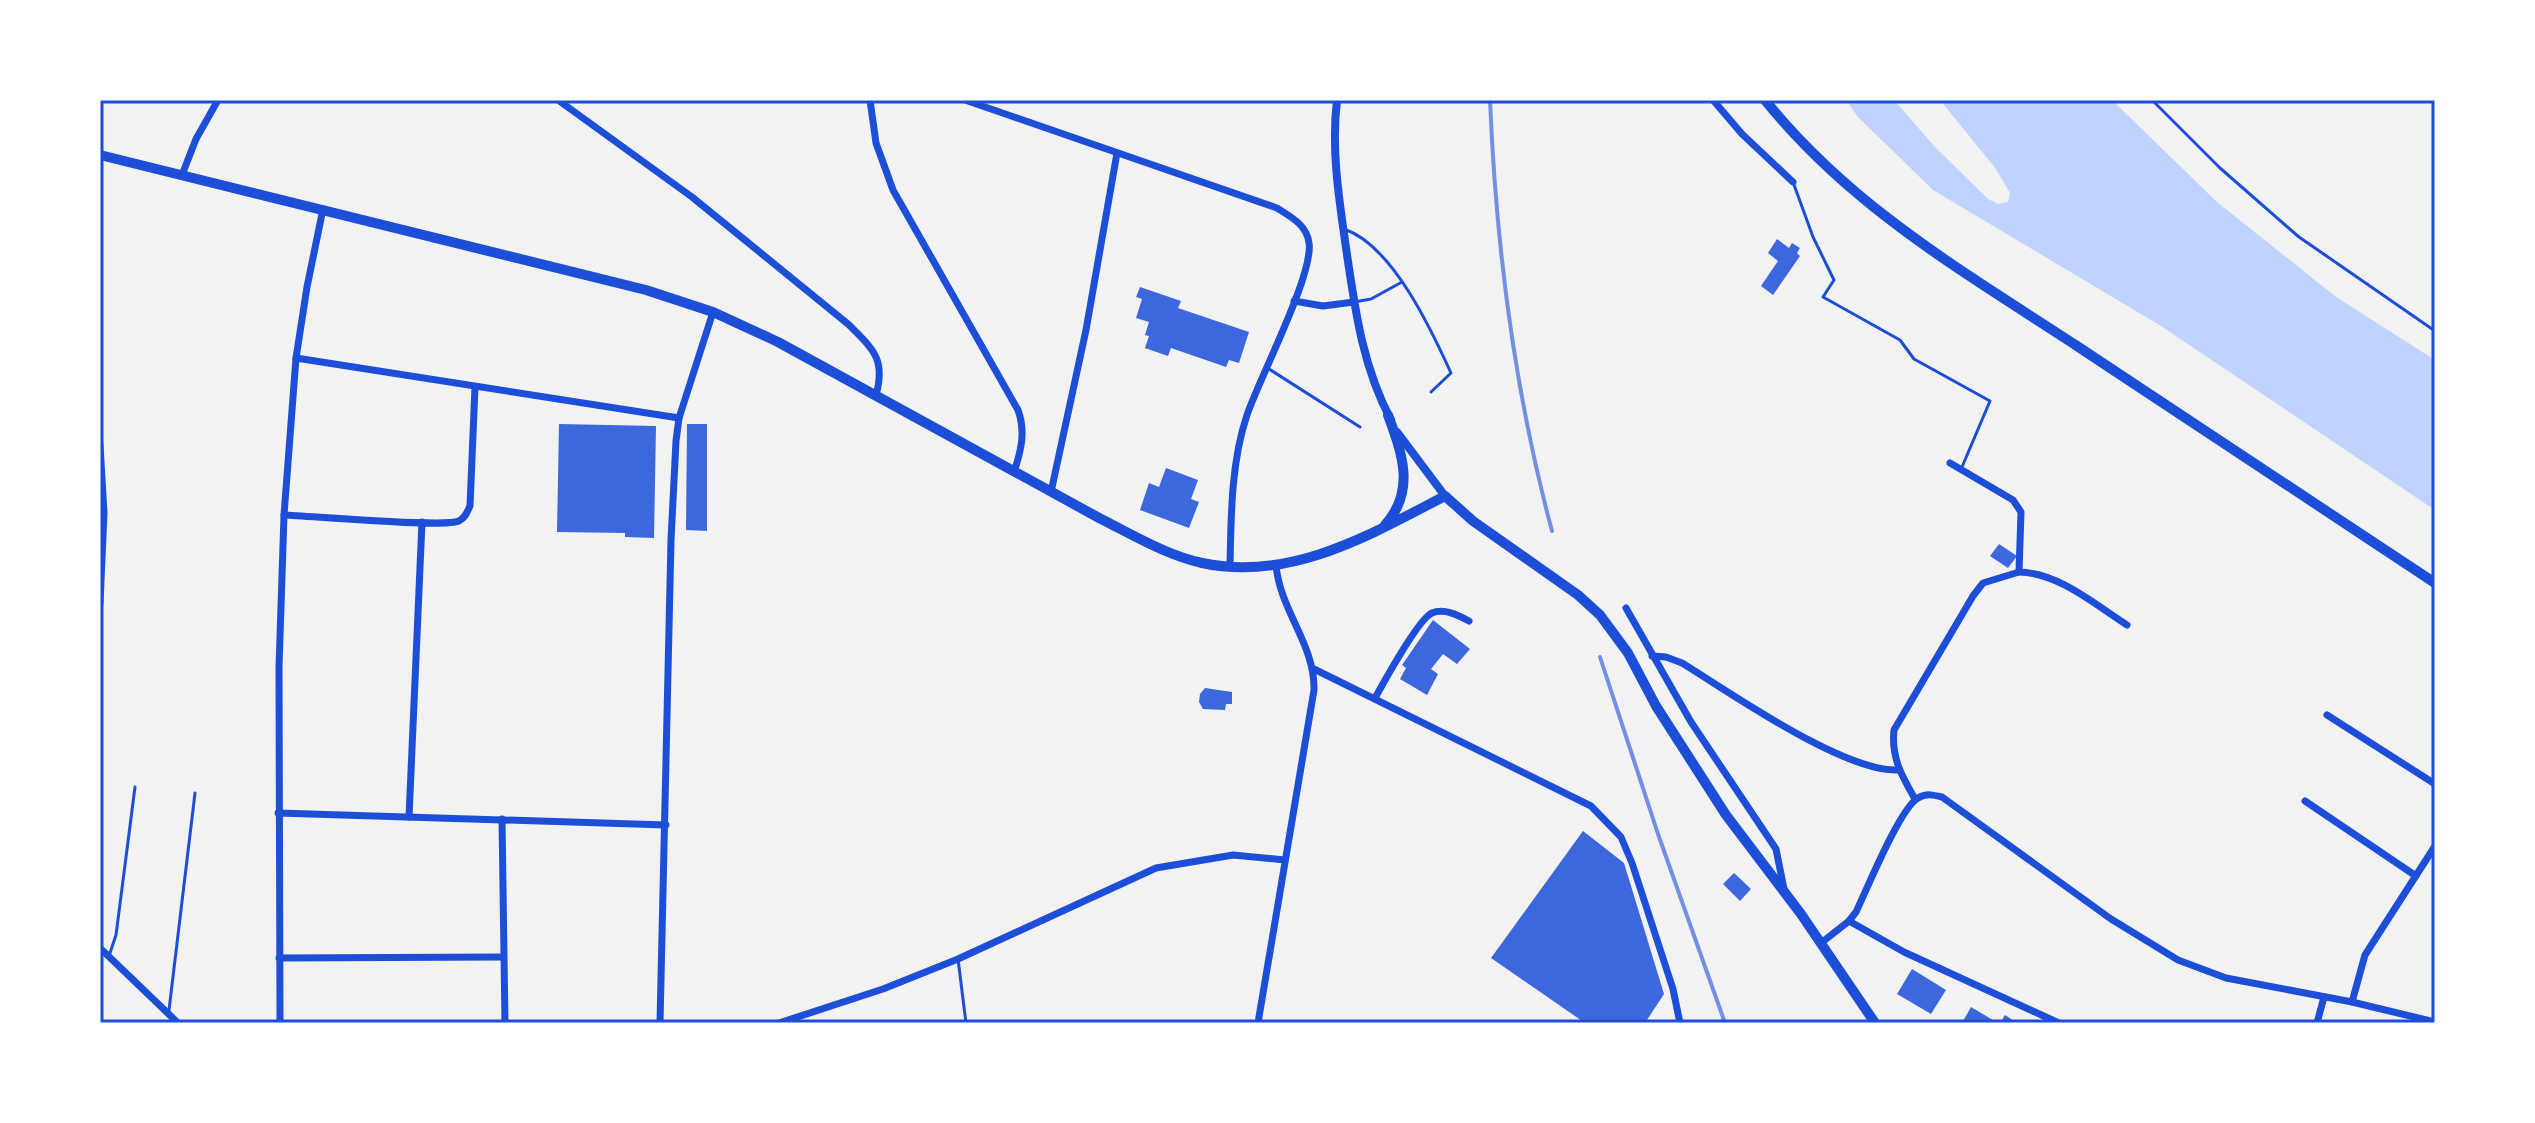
<svg xmlns="http://www.w3.org/2000/svg" width="2535" height="1123" font-family="'Golos Text',sans-serif">
  <style>
    .water { fill: #bfd3fe }
    .building { fill: #3d67dc }
    .lines { fill: none; stroke-linecap: round; stroke-linejoin: round }
    .service { stroke: #1d4ed8; stroke-width: 3 }
    .minor { stroke: #1d4ed8; stroke-width: 7 }
    .tertiary { stroke: #1d4ed8; stroke-width: 8 }
    .primary { stroke: #1d4ed8; stroke-width: 10 }
    .rail { stroke: #7290e2; stroke-width: 4 }
    .neatline { fill: none; stroke: #1d4ed8; stroke-width: 3 }
  </style>
  <rect width="100%" height="100%" fill="#f2f2f2"/>
  <polygon class="water" points="1846,100 1894,100 1935,147 1988,199 1998,204 2008,202 2010,193 1996,169 1940,100 2112,100 2217,202 2336,297 2435,360 2435,510 2161,326 1933,190 1858,117"/>
  <g class="building">
    <polygon points="1777,239 1789,248 1792,243 1800,248 1797,253 1800,256 1773,295 1761,286 1778,261 1768,253"/>
    <polygon points="1140,287 1181,301 1178,308 1249,332 1239,363 1229,360 1226,367 1171,348 1168,356 1145,348 1149,336 1145,335 1149,322 1136,318 1142,299 1136,297"/>
    <polygon points="559,424 656,426 654,538 625,537 625,533 557,532"/>
    <polygon points="687,424 707,424 707,531 686,530"/>
    <polygon points="1166,468 1198,480 1191,499 1199,502 1189,528 1140,510 1149,483 1159,487"/>
    <polygon points="1999,544 2017,556 2008,568 1990,556"/>
    <polygon points="1433,620 1470,649 1457,664 1443,654 1431,669 1438,674 1427,695 1400,679 1406,668 1402,665"/>
    <polygon points="1205,688 1232,692 1232,704 1226,704 1225,710 1203,709 1199,702 1200,694"/>
    <polygon points="1583,831 1624,863 1664,994 1645,1023 1585,1023 1491,958"/>
    <polygon points="1734,873 1751,889 1740,901 1723,884"/>
    <polygon points="1912,969 1946,990 1931,1014 1897,994"/>
    <polygon points="1971,1007 1998,1023 1962,1023"/>
    <polygon points="2005,1015 2017,1023 2000,1023"/>
  </g>
  <g class="lines">
    <g class="service">
      <polyline points="2152,100 2220,168 2299,237 2435,331"/>
      <polyline points="1793,182 1813,237 1834,280 1823,297 1900,340 1914,359 1990,401 1962,467"/>
      <path d="M1344,229C1392,245 1431,329 1451,373L1431,392"/>
      <polyline points="1354,302 1371,299 1402,282"/>
      <polyline points="1269,369 1360,427"/>
      <polyline points="109,956 116,935 135,787"/>
      <polyline points="958,959 966,1023"/>
      <polyline points="169,1010 195,793"/>
    </g>
    <g class="minor">
      <path d="M558,100L692,197L848,324C873,349 886,359 876,395"/>
      <path d="M870,100L876,143L893,190L1018,410C1026,432 1021,451 1014,472"/>
      <path d="M965,100L1277,208C1291,217 1307,225 1309,243C1314,274 1259,379 1247,415C1231,462 1231,517 1230,566"/>
      <polyline points="1713,100 1742,134 1793,182"/>
      <polyline points="182,175 196,139 218,100"/>
      <polyline points="1294,301 1323,306 1354,302"/>
      <polyline points="296,358 679,418"/>
      <polyline points="100,445 104,513 100,603"/>
      <polyline points="1051,492 1086,330 1117,153"/>
      <path d="M284,515C311,516 444,528 459,521C466,517 467,512 470,506L475,387"/>
      <path d="M2019,572C2059,573 2094,604 2127,625"/>
      <polyline points="1626,608 1691,722 1776,849 1784,889"/>
      <path d="M1652,656L1666,657L1682,663C1731,693 1843,772 1898,770"/>
      <polyline points="1314,669 1591,806 1621,837 1632,863 1673,989 1680,1023"/>
      <path d="M1375,698C1384,682 1418,619 1432,613C1444,608 1458,615 1469,621"/>
      <polyline points="2327,715 2435,784"/>
      <path d="M1915,799C1902,776 1891,758 1894,730L1973,596L1983,583L2019,572L2021,512L2013,500L1950,463"/>
      <polyline points="2305,801 2416,876"/>
      <polyline points="278,813 666,825"/>
      <polyline points="409,817 422,522"/>
      <polyline points="502,819 505,1023"/>
      <polyline points="1849,921 1904,952 2059,1023"/>
      <path d="M1821,943L1849,921L1856,912C1867,889 1900,808 1918,798C1926,793 1934,795 1942,797L2111,919L2178,960L2226,978L2352,1002L2435,1022"/>
      <polyline points="100,948 178,1023"/>
      <polyline points="279,958 503,957"/>
      <polyline points="2352,1002 2365,955 2435,846"/>
      <polyline points="280,1023 279,667 284,515 296,358 307,287 323,209"/>
      <polyline points="660,1023 671,540 676,441 679,418 713,312"/>
      <polyline points="779,1023 883,989 958,959 1156,868 1233,855 1285,860"/>
      <path d="M1258,1023L1314,690C1315,644 1280,611 1276,565"/>
      <polyline points="2317,1023 2324,997"/>
    </g>
    <g class="tertiary">
      <path d="M1337,100C1331,150 1339,198 1346,248C1355,308 1362,366 1391,420"/>
      <polyline points="1397,432 1445,496"/>
    </g>
    <g class="primary">
      <path d="M1765,100C1851,207 1964,272 2077,346C2196,425 2315,504 2435,583"/>
      <path d="M100,155L646,290L713,312L778,342L1101,519C1133,535 1166,555 1202,563C1290,582 1370,535 1445,496L1473,521L1578,595L1600,615L1628,653L1656,706L1726,815L1801,914L1875,1023"/>
      <path d="M1385,525C1416,491 1402,453 1388,415"/>
    </g>
    <g class="rail">
      <path d="M1490,100C1496,246 1514,390 1552,531"/>
      <polyline points="1600,657 1658,834 1725,1023"/>
    </g>
  </g>
  <rect width="2535" height="1123" fill="none" stroke="#ffffff" stroke-width="204"/>
  <rect x="102" y="102" width="2331" height="919" class="neatline"/>
</svg>
